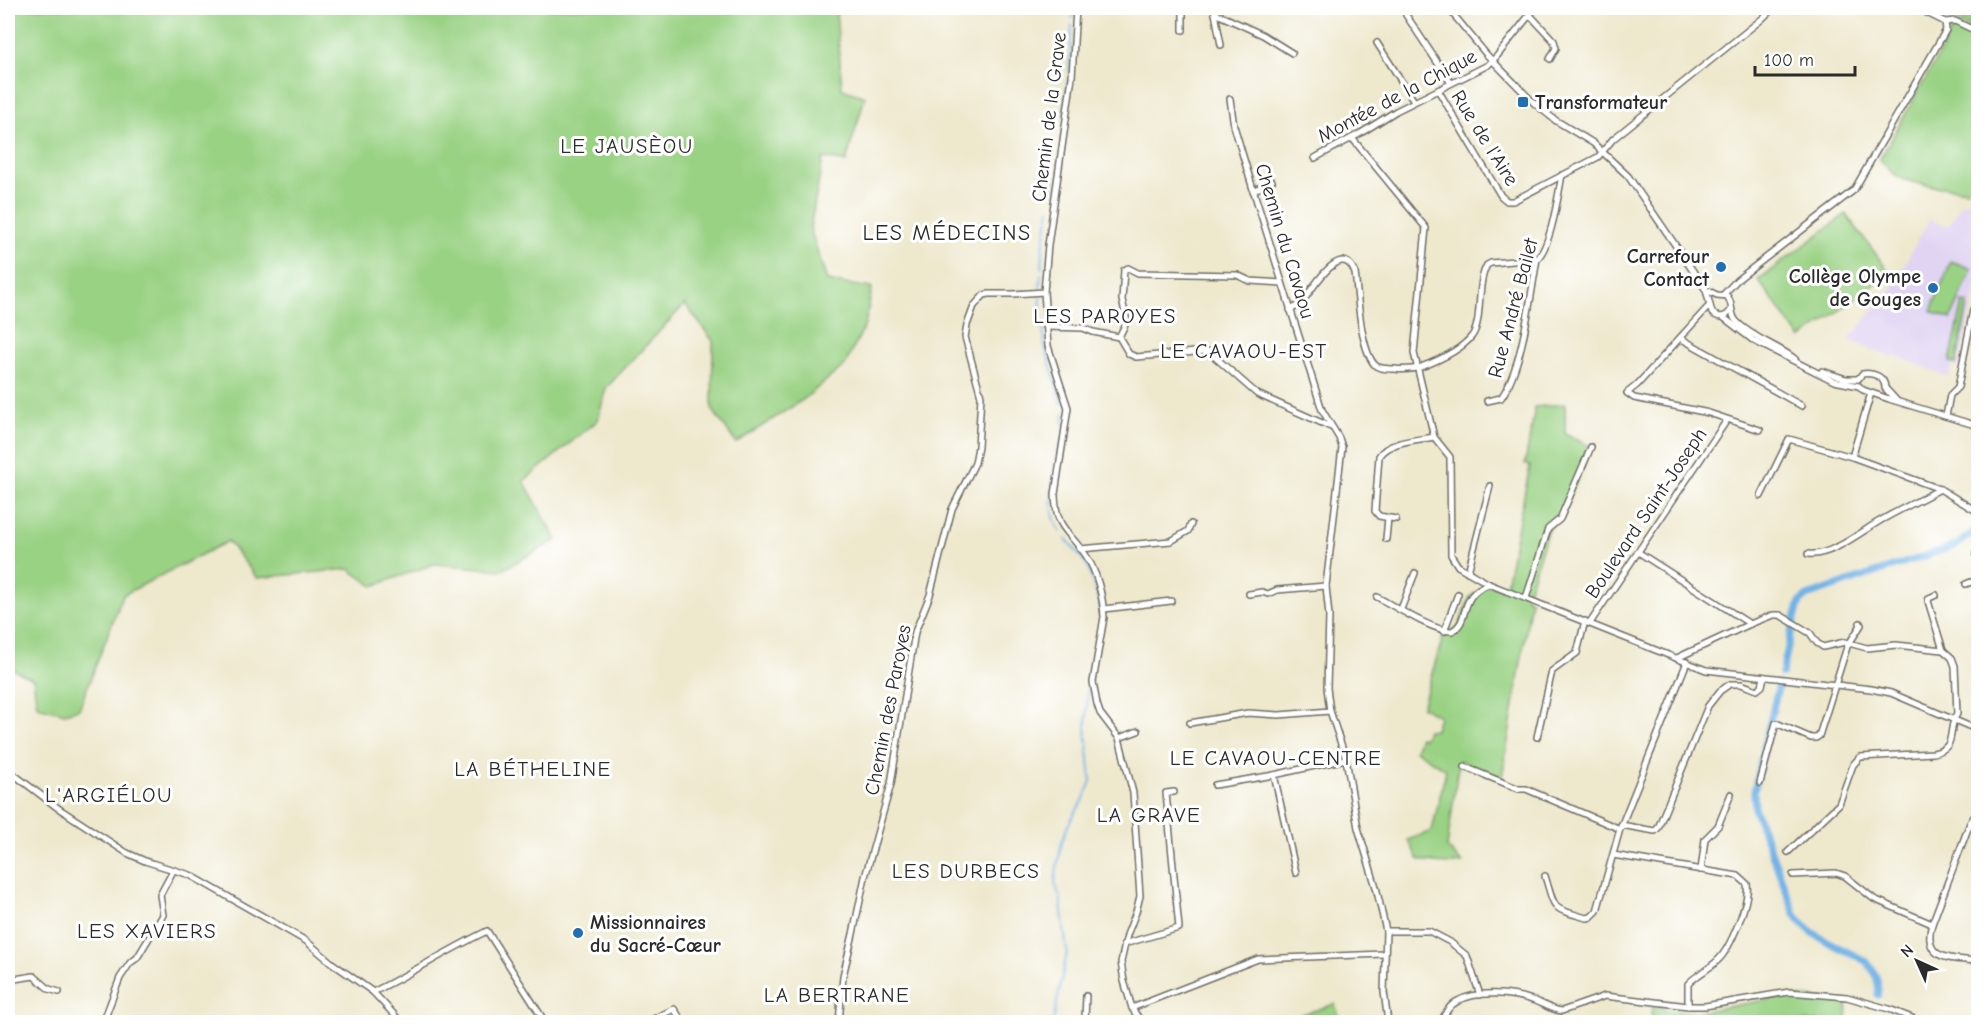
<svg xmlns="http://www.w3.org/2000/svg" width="1986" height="1030" font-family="'Comic Neue',sans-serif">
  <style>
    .built { fill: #e1d4f3 }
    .green { fill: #9ad284; stroke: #627e58; stroke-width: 1.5 }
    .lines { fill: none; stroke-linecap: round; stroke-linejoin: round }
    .stream { stroke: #72b3e6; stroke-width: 2 }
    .canal { stroke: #72b3e6; stroke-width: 7 }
    .minor-casing { stroke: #6f6d64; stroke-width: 8 }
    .minor { stroke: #fff; stroke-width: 5 }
    .poi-dot { fill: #1f6fb2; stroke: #fff; stroke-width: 2 }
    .labels { text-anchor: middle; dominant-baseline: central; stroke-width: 6; stroke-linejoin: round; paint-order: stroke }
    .street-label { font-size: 20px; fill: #2b2b2b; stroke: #fff }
    .poi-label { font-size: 20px; font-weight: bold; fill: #2b2b2b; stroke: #fff; text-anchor: start }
    .neighbourhood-label { font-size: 21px; letter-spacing: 1.5px; fill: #2b2b2b; stroke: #fff }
    .quarter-label { font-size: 22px; letter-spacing: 1.5px; fill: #2b2b2b; stroke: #fff }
  </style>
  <rect width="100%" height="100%" fill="#fff"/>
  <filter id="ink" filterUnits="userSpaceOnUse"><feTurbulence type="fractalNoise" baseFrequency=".0167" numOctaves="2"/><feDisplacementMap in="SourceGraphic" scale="12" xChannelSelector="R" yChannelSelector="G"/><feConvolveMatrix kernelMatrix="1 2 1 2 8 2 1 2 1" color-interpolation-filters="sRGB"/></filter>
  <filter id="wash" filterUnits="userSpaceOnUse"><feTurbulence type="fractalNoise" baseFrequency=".008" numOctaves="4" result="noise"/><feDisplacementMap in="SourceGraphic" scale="24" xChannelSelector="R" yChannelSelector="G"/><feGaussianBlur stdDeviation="1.35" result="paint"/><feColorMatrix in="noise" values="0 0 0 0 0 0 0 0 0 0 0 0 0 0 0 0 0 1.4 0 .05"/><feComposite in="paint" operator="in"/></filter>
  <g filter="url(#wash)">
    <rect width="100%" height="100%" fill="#eee8cd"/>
    <polygon class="built" points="1971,199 1978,201 1978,278 1958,368 1952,366 1948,377 1895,355 1893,358 1848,340 1890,291 1929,220 1949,226 1962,202 1966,203"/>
    <g class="green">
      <polygon points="8,8 826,8 836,12 842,89 865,97 846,162 823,158 810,228 827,281 872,288 865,325 845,365 804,399 736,443 712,409 713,341 685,304 606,388 598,420 524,481 557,540 502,570 434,564 373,586 349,569 257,578 228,541 123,595 79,709 65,713 37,706 33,679 8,667"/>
      <polygon points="1930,8 1978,8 1978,30 1933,10"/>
      <path d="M1956,24L1978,34V120L1972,132L1978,135V169L1967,190C1947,187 1914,186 1897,176C1890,172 1885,166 1880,159Z"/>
      <polygon points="1846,214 1890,273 1801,339 1758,280"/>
      <polygon points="1951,261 1972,269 1951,319 1931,311"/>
      <polygon points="1963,302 1968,304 1956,364 1950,362"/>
      <path d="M1565,404V433L1591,447L1560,519L1548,529L1526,598L1531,600L1502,778L1459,760L1447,847L1462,863C1446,865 1433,864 1418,859L1408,840L1432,831L1446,770L1415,750L1420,737L1424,738L1427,730H1435L1439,716L1422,707L1443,637L1444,631L1457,629L1470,597L1489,584L1505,590L1530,466L1525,464L1535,407Z"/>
      <polygon points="1782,997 1807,997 1847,1002 1847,1022 1650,1022 1652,1007 1693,1013"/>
      <polygon points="1335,1004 1341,1022 1281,1022 1281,1021"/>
    </g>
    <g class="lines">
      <g class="stream">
        <polyline points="1072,8 1072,18"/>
        <polyline points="1069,73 1072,25"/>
        <polyline points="1064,116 1068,80"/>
        <polyline points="1053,192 1055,179"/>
        <polyline points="1042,268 1043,247 1050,208"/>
        <polyline points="1040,288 1041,274"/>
        <polyline points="1040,297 1045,346 1062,404"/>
        <polyline points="1063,425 1064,413"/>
        <path d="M1061,532C1043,509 1055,467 1061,440"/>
        <polyline points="1066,539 1087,564 1101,608 1101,622 1089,682"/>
        <polyline points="1053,1022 1067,952 1060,897 1055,883 1056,873 1062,841 1070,821 1084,799 1091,781 1086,729 1088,687"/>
      </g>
      <g class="canal">
        <polyline points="1794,621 1800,602 1807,596 1957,545 1978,528"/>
        <polyline points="1782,674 1793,625"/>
        <polyline points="1763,751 1779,684"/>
        <path d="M1762,755L1754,791L1755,810L1795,914C1811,939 1842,947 1867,962C1874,970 1881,984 1878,995"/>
      </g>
    </g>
  </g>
  <g filter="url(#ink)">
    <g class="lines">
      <defs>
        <g id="minor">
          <path d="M1076,8L1072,77L1048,245L1044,292L1048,346L1068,408L1055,494C1056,529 1067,529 1085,554C1097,571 1103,597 1104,617L1093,682L1097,704L1100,713L1119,738L1133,793L1140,896L1136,912L1127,935L1121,962L1124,981L1132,1008L1141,1022"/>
          <polyline points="1214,8 1221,45"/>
          <path d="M1448,8L1486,54L1534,103L1555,120L1593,143L1628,176L1706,290L1712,313C1719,319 1726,318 1731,310"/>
          <polyline points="1917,8 1945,22 1955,21 1978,32"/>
          <polyline points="1215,13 1263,35 1292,53"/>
          <polyline points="1406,15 1451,83"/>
          <polyline points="1530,15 1554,41 1556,48 1550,59"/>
          <polyline points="1183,30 1183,8"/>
          <polyline points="1377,43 1414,101"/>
          <polyline points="1438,90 1501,196 1507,201 1513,201 1598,157 1613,139 1762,19 1773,8"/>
          <polyline points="1230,99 1234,126 1252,186 1322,410 1339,438 1342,447 1326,586 1329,616 1327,688 1330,711 1346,759 1358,828 1376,887 1386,931 1384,992 1388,1022"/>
          <polyline points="1352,138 1426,228 1414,353 1434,437 1450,457 1451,555 1458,566 1489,584 1706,670 1871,689 1891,693 1978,730"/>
          <polyline points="1315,158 1361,133 1396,111 1488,65 1497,56 1535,8"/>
          <polyline points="1253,191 1272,181"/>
          <path d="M1706,290L1717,295L1727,296C1734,304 1729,314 1737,322C1754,339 1777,345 1795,359"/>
          <polyline points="1723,295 1737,280 1854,190 1946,30 1945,22"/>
          <polyline points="1709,306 1637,385 1627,393 1634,398 1709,413 1760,430"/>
          <path d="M1290,310C1297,307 1301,303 1305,298C1314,287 1342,239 1355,273C1358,294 1360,352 1376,366C1381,369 1388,369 1394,369C1403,370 1412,370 1421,367C1437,361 1461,350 1472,336C1483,321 1476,284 1487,265L1491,263L1537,259"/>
          <polyline points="1723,317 1754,341 1834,381 1859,386 1863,390 1889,399 1978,426"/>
          <polyline points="1046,327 1083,328 1093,332 1119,337 1129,354 1136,357 1208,351 1257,394 1331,427"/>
          <polyline points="1119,337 1127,321 1122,300 1124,270 1128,268 1138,273 1237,275 1250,281 1282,283"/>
          <polyline points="1680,338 1802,406"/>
          <polyline points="1822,371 1846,379 1858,379"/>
          <path d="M1858,379L1862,374C1872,372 1885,376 1885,388L1896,400"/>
          <path d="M1487,401L1501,398C1523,367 1530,298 1537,259C1551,246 1558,196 1562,175"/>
          <polyline points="1946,416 1950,395 1958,387 1973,310 1978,301"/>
          <polyline points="1852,457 1871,393"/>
          <polyline points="1761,496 1789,439 1852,457 1940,489 1978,512"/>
          <path d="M1396,519L1379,516L1375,511L1379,456C1388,441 1418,440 1434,437"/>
          <polyline points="1386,539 1388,518"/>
          <polyline points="1080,549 1171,541 1188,531 1191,524"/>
          <polyline points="1638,552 1750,624"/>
          <path d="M1808,554C1832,557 1864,529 1885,518C1903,508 1922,499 1940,489"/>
          <polyline points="1976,554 1978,548"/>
          <polyline points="1468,572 1490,486"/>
          <polyline points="1966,584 1971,582 1978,585"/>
          <polyline points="1249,594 1262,592 1268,594 1277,590 1326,586"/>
          <polyline points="1936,595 1929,598 1928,601 1943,650"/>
          <path d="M1377,597C1394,606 1435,632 1452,631C1471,622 1457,595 1489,584"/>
          <polyline points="1526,598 1548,529 1560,519 1591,447"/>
          <polyline points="1104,609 1171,601"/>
          <polyline points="1401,609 1415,573"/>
          <polyline points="1590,623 1727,420"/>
          <polyline points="1444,631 1458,594"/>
          <path d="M1677,658L1750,624L1773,615H1780L1810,633L1817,643L1823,647L1845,642L1867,648L1896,645L1943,650L1952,658L1955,666L1957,714C1946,729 1959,748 1933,753L1860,757L1853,765L1839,804L1788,852"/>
          <polyline points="1190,723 1248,713 1279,715 1330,711"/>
          <polyline points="1973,728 1978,709"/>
          <polyline points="1537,737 1552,671 1577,653 1585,621"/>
          <polyline points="1119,738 1138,731"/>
          <polyline points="1465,767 1519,789 1526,789 1620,829"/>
          <polyline points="8,770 58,808 127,853 145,861 190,875 306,941 332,963 373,992 401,1022"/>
          <polyline points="1274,775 1296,873"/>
          <polyline points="1760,783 1776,723 1811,738 1816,738 1819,736 1847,647 1861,625 1860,623"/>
          <polyline points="1215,785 1274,775 1346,759"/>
          <path d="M1978,811L1970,823L1932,924C1921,961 1953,959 1978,961"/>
          <polyline points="1621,825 1655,831 1658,828 1708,706 1720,691 1730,684 1741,684 1757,690 1762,686 1764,677"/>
          <path d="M1613,855L1738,876L1747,884C1750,901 1730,950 1717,961C1708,970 1696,975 1688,984V1006"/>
          <polyline points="1701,870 1705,839 1718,826 1731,794"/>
          <polyline points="1793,875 1836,873 1845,876 1874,899 1932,924"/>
          <path d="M1545,876C1556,912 1551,908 1587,918L1591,917L1597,911L1620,829L1687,662"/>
          <polyline points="1386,931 1429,931 1450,942 1467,956 1480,995"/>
          <polyline points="1124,944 1179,928 1166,793 1174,792"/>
          <polyline points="8,980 34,976 49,989 59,992"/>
          <path d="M373,992C412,973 448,950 487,931L545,1022"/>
          <polyline points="1086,996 1085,1019 1087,1022"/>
          <polyline points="1132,1008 1258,959 1384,954"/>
          <polyline points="104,1020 120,978 130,963 137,958 163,915 160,895 173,871"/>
          <polyline points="647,1022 674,1009 683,1022"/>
          <polyline points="839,1022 843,976 853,934 865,877 891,784 915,632 930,595 952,509 975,463 978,447 981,396 965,337 967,325 974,306 984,295 989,294 1013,294 1044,292"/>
          <path d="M1441,1022C1445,1014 1449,1005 1458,1001C1477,990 1511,993 1532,1000C1542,1003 1551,1010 1562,1011L1605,996L1688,1006H1705L1789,992L1847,997L1889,1009L1922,1022"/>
        </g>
      </defs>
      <use href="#minor" class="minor-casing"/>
      <use href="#minor" class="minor"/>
    </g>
  </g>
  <g class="poi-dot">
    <rect x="1517" y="96" width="12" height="12" rx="3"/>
    <circle cx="1721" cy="267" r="6"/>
    <circle cx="1933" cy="288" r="6"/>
    <circle cx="578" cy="933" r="6"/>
  </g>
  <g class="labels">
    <g class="street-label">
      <text transform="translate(1397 96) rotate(-28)">Montée de la Chique</text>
      <text transform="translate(1049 117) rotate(-83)">Chemin de la Grave</text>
      <text transform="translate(1485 138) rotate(58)">Rue de l'Aire</text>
      <text transform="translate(1285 241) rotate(73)">Chemin du Cavaou</text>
      <text transform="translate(1513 308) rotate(-75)">Rue André Bailet</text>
      <text transform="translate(1646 513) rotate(-56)">Boulevard Saint-Joseph</text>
      <text transform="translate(888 710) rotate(-79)">Chemin des Paroyes</text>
    </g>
    <g class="poi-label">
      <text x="1535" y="102">Transformateur</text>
      <text x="1709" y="256" text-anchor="end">Carrefour<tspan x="1709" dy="23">Contact</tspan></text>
      <text x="1921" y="276" text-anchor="end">Collège Olympe<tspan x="1921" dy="23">de Gouges</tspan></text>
      <text x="590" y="922">Missionnaires<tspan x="590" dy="23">du Sacré-Cœur</tspan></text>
    </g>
    <g class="neighbourhood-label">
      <text x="627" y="146">LE JAUSÈOU</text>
      <text x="1105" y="316">LES PAROYES</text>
      <text x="1244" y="351">LE CAVAOU-EST</text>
      <text x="1276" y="758">LE CAVAOU-CENTRE</text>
      <text x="533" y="769">LA BÉTHELINE</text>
      <text x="109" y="795">L'ARGIÉLOU</text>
      <text x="1149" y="815">LA GRAVE</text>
      <text x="966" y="871">LES DURBECS</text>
      <text x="147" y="931">LES XAVIERS</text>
      <text x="837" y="995">LA BERTRANE</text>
    </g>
    <g class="quarter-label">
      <text x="947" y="233">LES MÉDECINS</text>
    </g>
  </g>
  <rect width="1986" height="1030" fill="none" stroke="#fff" stroke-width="30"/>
  <g transform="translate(1917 961) rotate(315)" stroke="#ffffff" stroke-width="4.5" paint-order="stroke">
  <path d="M0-4.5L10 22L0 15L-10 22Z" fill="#2b2b2b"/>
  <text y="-9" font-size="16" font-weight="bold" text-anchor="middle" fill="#2b2b2b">N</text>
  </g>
  <path d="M1755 66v9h100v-9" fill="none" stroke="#2b2b2b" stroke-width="3"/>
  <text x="1764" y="66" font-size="18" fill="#2b2b2b" stroke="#ffffff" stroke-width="4.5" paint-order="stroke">100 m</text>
</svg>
